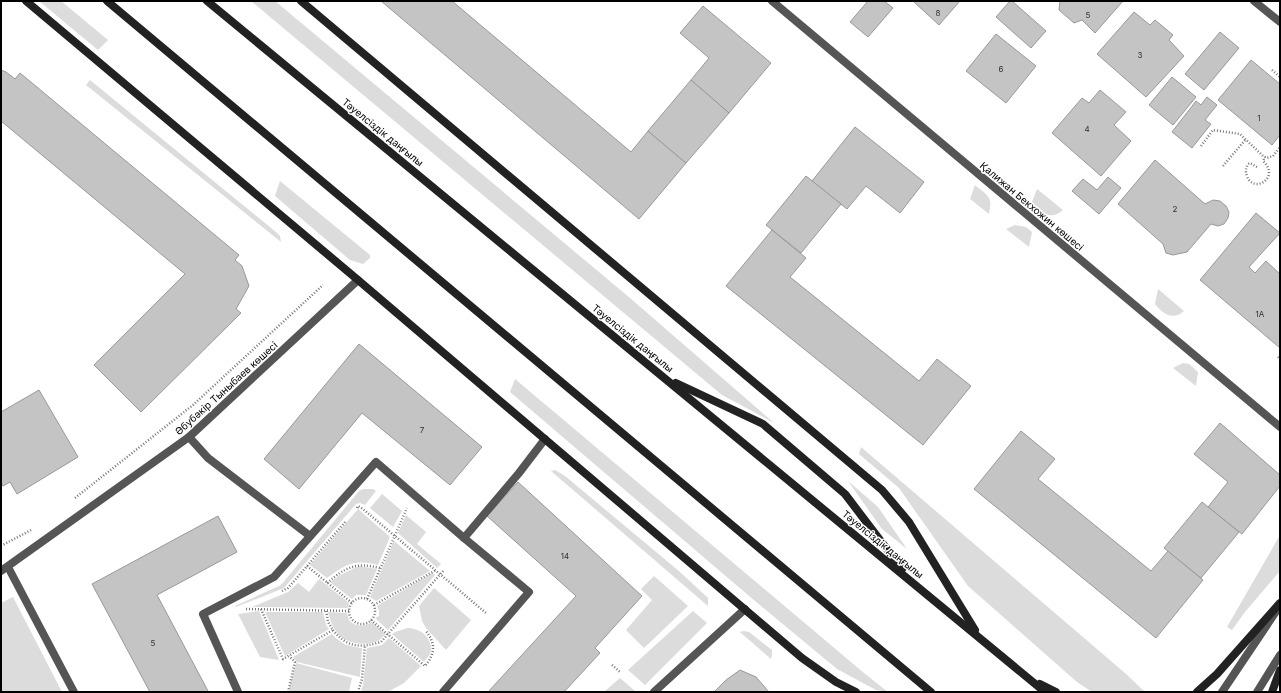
<svg xmlns="http://www.w3.org/2000/svg" width="1281" height="693" font-family="Inter,sans-serif">
  <style>
    .green { fill: #dcdcdc }
    .building { fill: #c4c4c4; stroke: #999 }
    .lines { fill: none; stroke-linecap: round; stroke-linejoin: round }
    .path { stroke: #777; stroke-width: 2.5; stroke-dasharray: 1 2; stroke-linecap: butt }
    .service { stroke: #555; stroke-width: 8 }
    .minor { stroke: #555; stroke-width: 8 }
    .tertiary { stroke: #555; stroke-width: 8 }
    .secondary { stroke: #222; stroke-width: 8 }
    .labels { text-anchor: middle; dominant-baseline: central; stroke-width: 3; stroke-linejoin: round; paint-order: stroke }
    .number-label { font-size: 8px; fill: #313131 }
    .street-label { font-size: 10px; fill: #000; stroke: #fff }
  </style>
  <rect width="100%" height="100%" fill="#fff"/>
  <g class="green">
    <polygon points="39,1 61,1 108,40 98,50"/>
    <polygon points="251,1 275,1 630,298 774,423 722,395"/>
    <polygon points="90,80 276,232 280,236 281,242 86,85"/>
    <polygon points="280,181 370,255 370,258 363,264 350,260 275,196"/>
    <path d="M975,185C988,196 993,196 989,214L970,199Z"/>
    <path d="M1037,189L1063,210C1049,222 1042,211 1032,202Z"/>
    <polygon points="1015,225 1026,227 1032,232 1029,247 1006,229"/>
    <path d="M1158,289L1184,311C1173,321 1163,314 1155,304Z"/>
    <polygon points="1183,363 1189,364 1198,372 1196,386 1173,368"/>
    <polygon points="515,379 864,673 888,692 876,690 837,669 755,601 510,392"/>
    <polygon points="861,447 1125,673 1145,692 1092,692 1077,682 968,586 899,488 859,454"/>
    <polygon points="555,470 565,476 680,572 708,598 708,606 551,471"/>
    <polygon points="848,481 878,507 907,549 882,529"/>
    <polygon points="363,489 373,489 376,491 365,505 360,503 356,504 284,588 236,607 235,606 281,585 359,491"/>
    <polygon points="382,494 402,511 393,527 370,508"/>
    <path d="M358,509L390,537L378,565C354,559 346,564 327,578L310,565Z"/>
    <polygon points="406,515 426,532 417,544 441,564 437,568 398,533"/>
    <polygon points="1280,535 1280,571 1245,612 1232,630 1227,627"/>
    <polygon points="394,541 430,571 376,601 370,597"/>
    <polygon points="359,566 377,569 366,595 356,595 352,599 330,582 340,575"/>
    <polygon points="432,573 435,575 388,630 375,618 379,616 379,611 377,606"/>
    <polygon points="654,576 688,606 644,648 626,630 652,600 641,589"/>
    <polygon points="319,579 349,603 348,608 252,607 288,592 298,583 309,592"/>
    <polygon points="434,588 471,620 446,650 426,628 422,621 419,606"/>
    <polygon points="13,597 62,692 1,692 1,603"/>
    <polygon points="259,611 279,660 260,657 238,614"/>
    <polygon points="693,611 707,623 645,685 628,670"/>
    <polygon points="265,612 323,612 326,625 329,629 285,656"/>
    <path d="M328,612L347,613C347,613 349,619 349,620C354,627 366,627 372,622L386,634C383,636 381,639 378,641C368,646 347,644 339,635C333,628 330,620 328,612Z"/>
    <path d="M407,628C419,628 431,636 431,649C431,654 427,658 424,662L392,634C396,631 403,630 407,628Z"/>
    <polygon points="744,631 749,632 772,650 772,655 771,659 740,632"/>
    <path d="M332,634C341,644 349,647 362,648L360,677L297,662L293,657Z"/>
    <polygon points="389,638 421,666 404,683 388,692 361,692 363,685 367,648 382,645"/>
    <polygon points="296,663 352,678 349,692 288,692"/>
    <polygon points="620,678 636,692 604,692"/>
  </g>
  <g class="building">
    <polygon points="381,1 452,1 631,152 648,131 686,163 639,219"/>
    <polygon points="868,1 884,1 893,8 868,37 850,22"/>
    <polygon points="913,1 960,1 939,25"/>
    <polygon points="1010,1 1012,1 1046,31 1031,48 996,17"/>
    <polygon points="1060,1 1059,1 1123,1 1095,33 1082,20 1074,23 1059,10"/>
    <polygon points="703,6 771,63 729,113 691,80 709,58 680,33"/>
    <polygon points="1134,12 1150,25 1155,20 1173,35 1169,40 1184,56 1146,97 1097,54"/>
    <polygon points="1220,32 1239,48 1204,90 1185,74"/>
    <polygon points="996,34 1036,66 1006,103 966,71"/>
    <polygon points="1251,60 1280,84 1280,135 1272,145 1218,100"/>
    <polygon points="1,70 6,72 15,79 20,73 239,255 235,260 242,266 249,286 236,309 241,313 141,412 94,365 185,274 1,121"/>
    <polygon points="1172,77 1196,97 1173,125 1149,105"/>
    <polygon points="691,80 729,113 686,163 648,131"/>
    <polygon points="1100,90 1126,112 1114,125 1131,141 1101,176 1052,133 1082,98 1089,103"/>
    <polygon points="1207,97 1217,105 1205,120 1211,124 1192,148 1172,132 1196,101 1201,105"/>
    <polygon points="855,127 924,182 900,213 866,186 847,209 812,181"/>
    <polygon points="1155,160 1205,204 1213,200 1220,201 1226,206 1229,212 1228,218 1224,224 1218,226 1211,224 1187,252 1173,255 1166,253 1163,244 1118,204"/>
    <polygon points="806,176 841,204 801,253 766,225"/>
    <polygon points="1108,177 1121,188 1099,214 1072,191 1083,179 1097,190"/>
    <polygon points="1256,213 1280,233 1249,267 1255,273 1266,261 1280,274 1280,348 1200,280"/>
    <polygon points="772,230 806,258 790,277 919,381 937,359 971,386 923,445 726,286"/>
    <polygon points="359,344 482,447 450,485 362,413 299,489 264,459"/>
    <polygon points="39,390 78,457 17,494 10,482 3,486 1,483 1,412"/>
    <polygon points="1220,423 1280,475 1280,486 1242,534 1208,507 1228,482 1194,454"/>
    <polygon points="1021,431 1055,459 1038,479 1151,571 1168,551 1203,580 1156,638 974,489"/>
    <polygon points="518,482 642,596 595,648 600,653 564,692 488,692 576,596 487,516"/>
    <polygon points="1202,502 1239,532 1201,578 1164,548"/>
    <polygon points="218,516 237,552 157,595 208,691 206,692 150,692 92,584"/>
    <polygon points="740,670 756,677 769,692 714,692 726,680"/>
  </g>
  <g class="lines">
    <g class="path">
      <polyline points="1272,70 1280,77"/>
      <polyline points="1201,146 1213,130 1240,134 1263,156 1267,158 1273,156 1280,147"/>
      <polyline points="1223,166 1246,139"/>
      <path d="M1257,167L1250,163L1248,164C1246,168 1245,171 1247,176C1253,194 1281,178 1263,161L1265,157"/>
      <polyline points="1278,357 1280,359"/>
      <polyline points="75,498 193,405 323,285"/>
      <polyline points="357,508 358,506 363,509 486,613"/>
      <polyline points="1,546 31,530"/>
      <polyline points="307,566 352,603"/>
      <path d="M327,583C346,567 355,562 380,568"/>
      <polyline points="282,591 288,588 346,521"/>
      <circle cx="362" cy="611" r="13"/>
      <polyline points="367,599 407,508"/>
      <polyline points="374,605 436,570"/>
      <polyline points="246,609 350,611"/>
      <polyline points="261,609 283,659 333,630 328,622 326,610"/>
      <path d="M371,620L425,666C435,654 436,644 426,631"/>
      <path d="M333,630C347,648 361,648 381,642L444,570"/>
      <polyline points="612,665 621,673"/>
      <polyline points="288,692 295,662 289,656"/>
      <polyline points="358,692 362,679 365,646"/>
    </g>
    <g class="service">
      <polyline points="189,437 208,458 310,536"/>
      <polyline points="238,692 203,614 274,577 376,462 464,538"/>
      <polyline points="443,692 529,592 464,538 519,473 545,439"/>
    </g>
    <g class="minor">
      <polyline points="772,1 1280,427"/>
      <polyline points="1254,1 1280,22"/>
      <polyline points="8,567 74,692"/>
      <polyline points="1,571 189,437 358,280"/>
      <polyline points="654,692 745,609"/>
    </g>
    <g class="tertiary">
      <polyline points="1222,692 1277,610"/>
      <polyline points="1257,692 1280,655"/>
    </g>
    <g class="secondary">
      <polyline points="26,1 358,280 802,658 836,682 856,692"/>
      <polyline points="107,1 931,692"/>
      <polyline points="207,1 1045,692"/>
      <polyline points="301,1 882,490 909,522 975,630"/>
      <polyline points="676,383 763,424 845,494 902,569"/>
      <polyline points="1040,684 1056,692"/>
      <polyline points="1197,692 1217,674 1280,603"/>
      <polyline points="1272,692 1280,670"/>
    </g>
  </g>
  <g class="labels">
    <g class="number-label">
      <text x="938" y="13">8</text>
      <text x="1088" y="15">5</text>
      <text x="1140" y="55">3</text>
      <text x="1001" y="69">6</text>
      <text x="1259" y="118">1</text>
      <text x="1087" y="129">4</text>
      <text x="1175" y="209">2</text>
      <text x="1260" y="314">1А</text>
      <text x="422" y="430">7</text>
      <text x="565" y="556">14</text>
      <text x="153" y="643">5</text>
    </g>
    <g class="street-label">
      <text transform="translate(383 132) rotate(39)">Тәуелсіздік даңғылы</text>
      <text transform="translate(1032 206) rotate(40)">Қалижан Бекхожин көшесі</text>
      <text transform="translate(633 338) rotate(39)">Тәуелсіздік даңғылы</text>
      <text transform="translate(226 388) rotate(-42)">Әбубәкір Тыныбаев көшесі</text>
      <text transform="translate(883 544) rotate(39)">Тәуелсіздік даңғылы</text>
    </g>
  </g>
  <rect width="1281" height="693" fill="none" stroke="#000000" stroke-width="4"/>
</svg>
